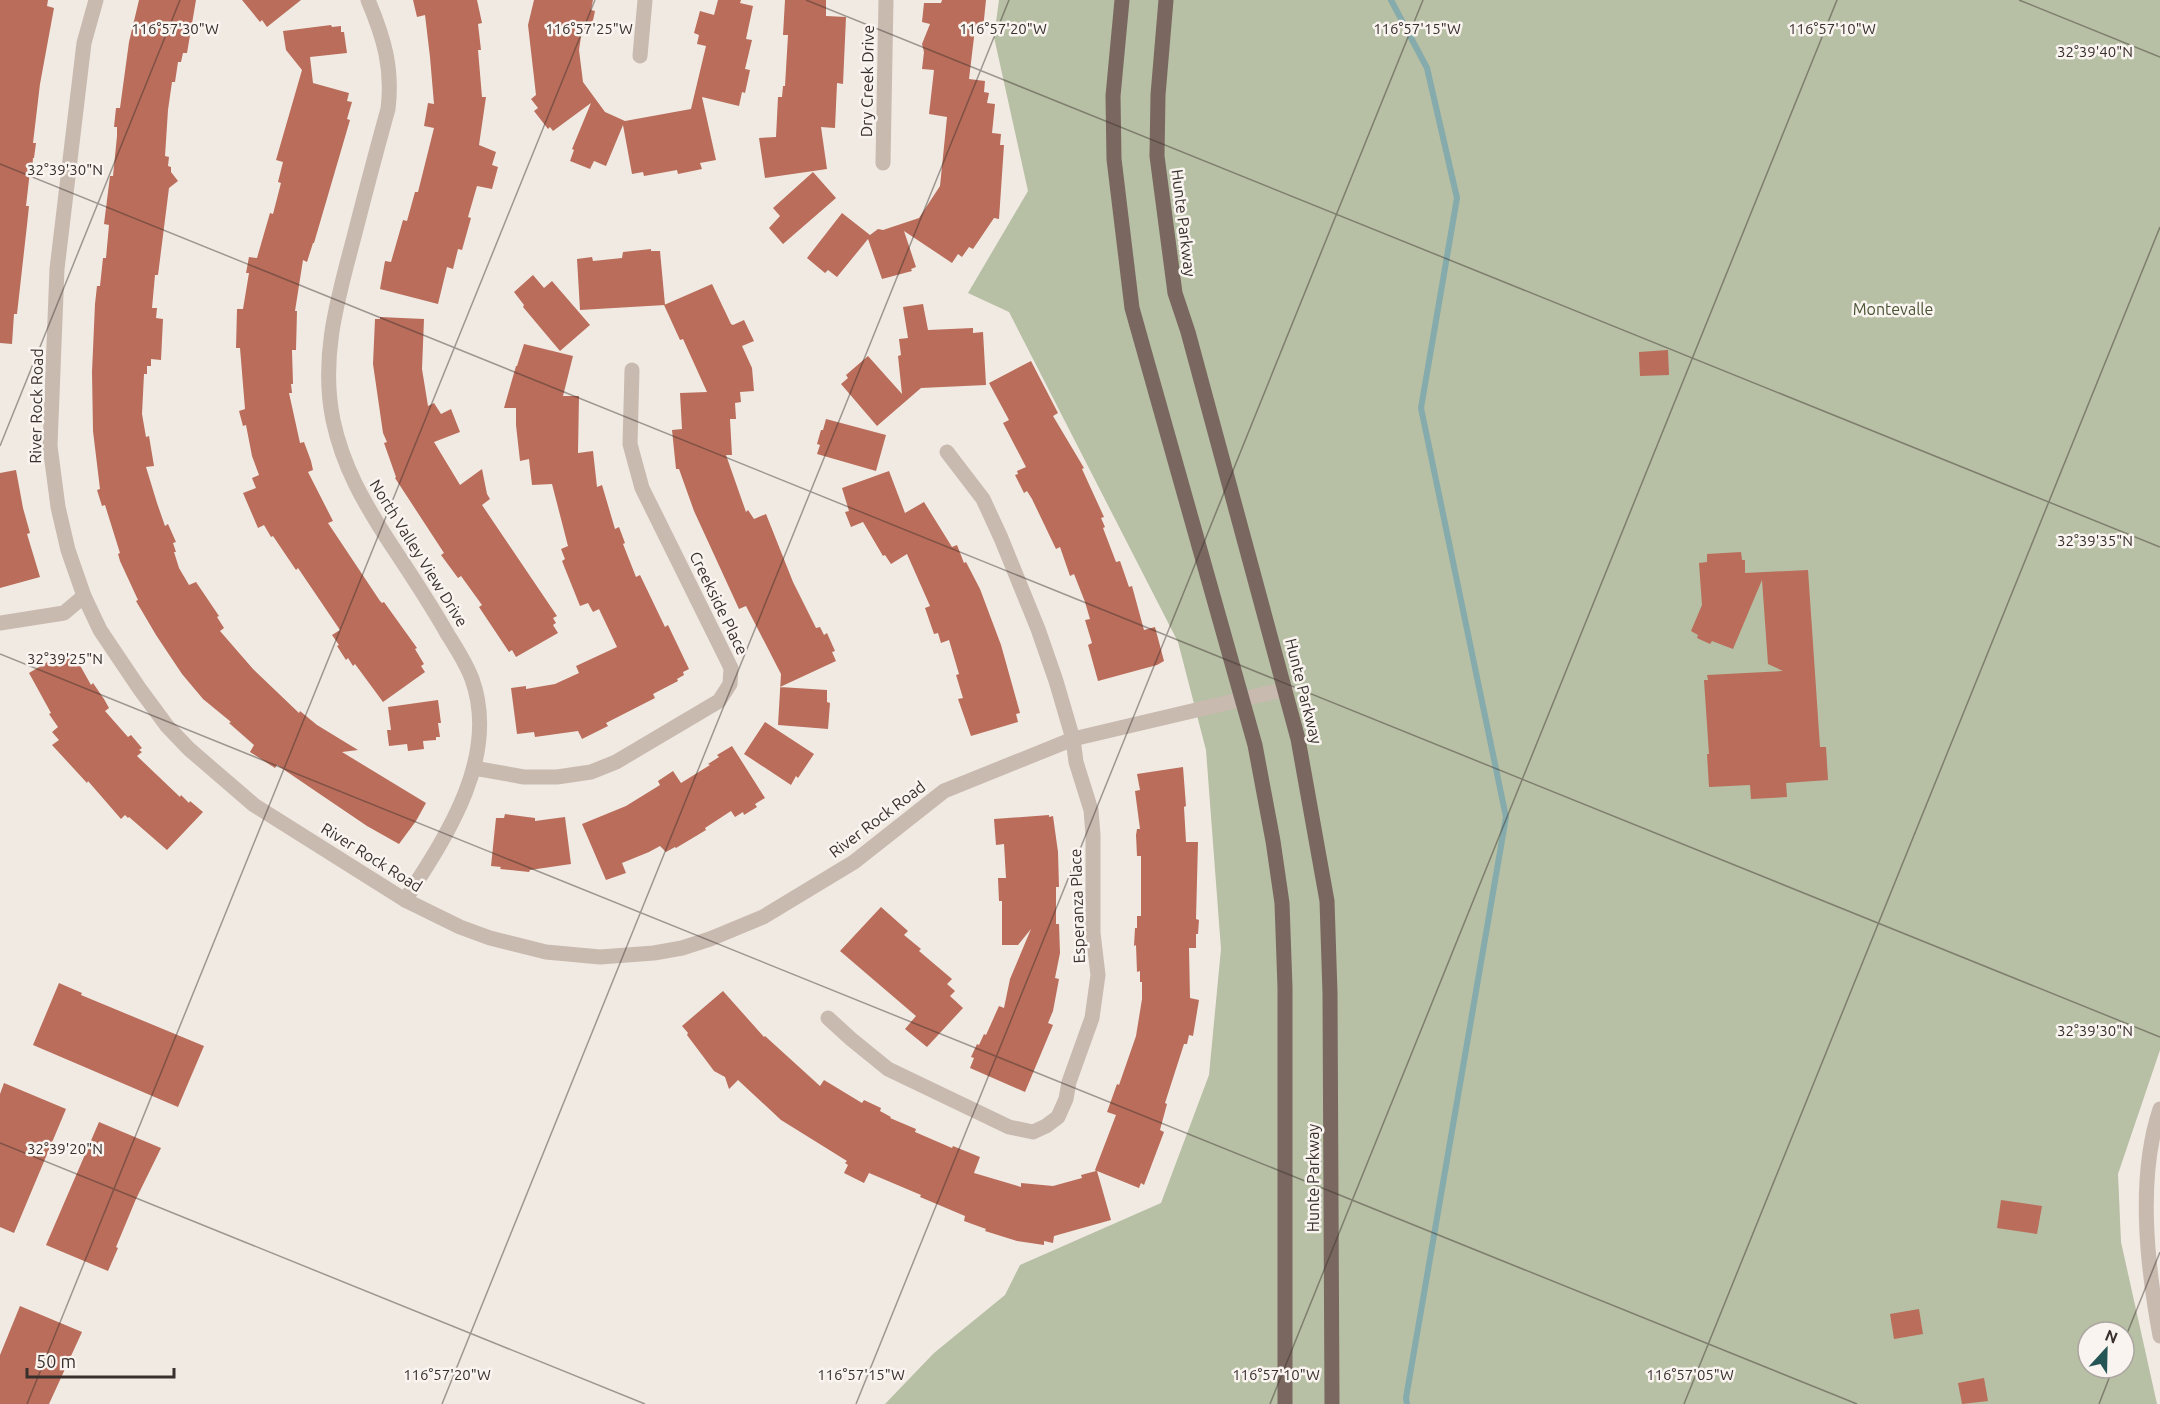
<svg xmlns="http://www.w3.org/2000/svg" width="2160" height="1404" font-family="Ubuntu,sans-serif">
  <style>
    .green { fill: #b7bfa4; fill-rule: evenodd }
    .lines { fill: none; stroke-linecap: round; stroke-linejoin: round }
    .stream { stroke: #85abac; stroke-width: 6 }
    .building { fill: #b96d5a }
    .minor { stroke: #c9bab0; stroke-width: 15 }
    .major { stroke: #796760; stroke-width: 15 }
    .ticks { fill: none; stroke: #39302d; stroke-width: 1.5; stroke-opacity: 0.45 }
    .labels { text-anchor: middle; dominant-baseline: central; stroke-width: 5; stroke-linejoin: round; paint-order: stroke }
    .street-label { font-size: 16px; fill: #39302d; stroke: #f9f4ef }
    .park-label { font-size: 16px; fill: #495433; stroke: #f9f4ef }
    .ticks-label { font-size: 15px; text-anchor: middle; fill: #39302d; stroke: #f9f4ef; stroke-width: 5; stroke-linejoin: round; paint-order: stroke }
  </style>
  <rect width="100%" height="100%" fill="#f1eae3"/>
  <path class="green" d="M999,0H2160V1050L2118,1174L2121,1242L2157,1404H885L934,1353L1005,1295L1020,1265L1161,1203L1209,1075L1221,949L1206,750L1178,642L1009,312L968,293L1028,191L994,37ZM2088,1332H2124V1368H2088Z"/>
  <g class="lines">
    <polyline class="stream" points="1391,0 1427,68 1457,198 1421,408 1506,817 1406,1398 1407,1404"/>
  </g>
  <g class="building">
    <polygon points="0,0 48,0 47,6 54,8 40,84 33,143 36,143 34,158 33,158 32,171 30,171 26,206 29,206 27,225 17,314 14,314 12,344 0,343"/>
    <polygon points="139,0 196,0 187,53 183,53 181,62 178,62 175,82 172,82 168,110 165,156 169,157 168,166 171,167 171,172 178,181 169,188 158,275 155,275 152,308 157,308 156,318 163,319 161,360 151,359 151,366 147,366 147,374 144,374 142,414 146,437 149,436 154,466 146,467 157,503 165,526 168,524 176,542 173,543 176,552 174,552 179,568 189,585 196,582 219,616 217,617 224,628 220,631 253,669 299,713 300,711 317,725 358,750 342,752 426,803 416,821 399,844 367,826 277,765 275,768 250,752 254,745 229,723 231,722 203,699 182,674 156,635 136,601 138,600 120,561 118,554 120,553 105,505 102,506 97,490 100,489 93,431 92,372 95,304 97,286 100,286 103,258 106,258 109,225 104,224 110,176 113,176 117,136 117,127 114,127 116,108 120,108 129,42"/>
    <polygon points="242,0 301,0 267,27 262,20 260,22"/>
    <polygon points="413,0 477,0 482,23 478,24 481,50 478,50 482,97 486,97 479,145 496,152 492,165 498,167 492,189 477,186 468,217 471,218 462,250 458,249 453,269 447,267 438,304 380,289 385,261 391,262 403,220 407,221 415,192 418,192 434,128 424,126 428,103 434,104 430,57 425,15 417,17"/>
    <polygon points="534,0 593,0 591,10 595,11 591,30 582,30 579,50 583,82 605,112 625,121 691,109 706,46 697,44 699,35 694,33 700,11 714,15 718,0 741,0 740,3 753,6 746,39 752,40 745,69 750,70 745,93 742,92 739,106 702,97 716,160 700,163 702,169 678,174 677,170 644,176 643,172 632,174 623,125 606,166 594,161 590,169 570,161 574,150 572,149 591,103 553,131 550,127 548,129 534,111 538,108 531,99 536,95 528,25"/>
    <polygon points="785,0 826,0 826,16 846,17 843,84 837,83 835,128 821,127 827,169 765,178 759,138 776,137 778,97 782,97 783,86 785,86 788,35 783,35"/>
    <polygon points="942,0 986,0 983,29 975,29 969,79 985,81 984,92 989,93 987,103 995,104 992,133 1001,134 1000,145 1004,145 999,219 994,218 973,249 969,247 962,257 958,254 952,263 904,231 916,267 911,269 912,271 882,279 868,239 837,277 828,270 825,273 807,258 842,213 870,235 878,229 883,230 919,218 940,186 947,117 929,114 934,70 922,69 924,52 922,44 930,24 922,22 924,3 941,3"/>
    <polygon points="331,25 332,27 341,26 341,32 344,32 347,53 310,57 313,83 349,93 347,101 352,102 347,119 350,120 314,243 313,243 307,262 303,260 295,311 297,311 296,350 292,350 293,384 291,384 292,393 289,393 300,443 304,442 311,461 313,470 308,472 333,521 328,523 380,601 382,603 384,602 417,648 415,649 424,664 421,666 425,672 383,702 355,664 353,666 348,658 346,660 337,646 339,645 332,635 340,630 298,568 296,570 273,536 271,537 264,525 258,528 243,493 256,488 252,478 259,475 252,456 246,425 243,426 239,411 245,409 240,348 236,348 237,309 243,309 249,273 246,273 249,257 257,258 270,213 273,214 281,183 278,182 283,162 276,160 302,70 286,50 283,31"/>
    <polygon points="813,172 836,198 783,244 769,228 780,216 773,208"/>
    <polygon points="651,249 651,251 660,251 665,305 580,310 577,259 592,257 593,261 622,258 623,252"/>
    <polygon points="533,275 544,288 552,281 590,325 560,351 523,307 524,305 514,292"/>
    <polygon points="712,284 731,324 733,325 744,320 754,341 742,346 752,368 754,391 740,392 741,402 735,403 736,419 730,419 732,455 726,455 746,512 748,510 754,519 766,514 793,582 816,628 820,627 824,635 827,633 835,651 832,652 836,661 780,687 827,690 827,702 830,703 828,729 778,725 781,674 746,606 739,609 694,511 679,469 676,469 672,430 682,429 680,393 707,392 683,339 680,340 664,305"/>
    <polygon points="923,304 928,330 973,328 973,333 983,332 986,385 921,388 877,426 841,384 848,378 846,375 868,356 902,394 898,356 901,355 899,339 908,338 903,307"/>
    <polygon points="380,317 424,319 422,369 428,406 434,403 441,414 451,409 460,432 434,442 460,485 482,469 487,494 490,499 482,505 557,616 553,618 556,623 553,625 558,633 516,657 512,650 509,652 479,607 482,605 461,576 458,578 441,555 444,553 395,478 396,477 384,443 387,442 383,433 373,364 375,319 380,319"/>
    <polygon points="524,344 573,356 563,396 579,396 578,453 593,451 597,487 602,485 615,529 619,527 625,543 623,544 636,577 640,575 665,627 668,625 689,669 683,672 684,675 677,679 678,681 653,694 655,698 606,723 608,726 582,739 578,731 535,737 534,732 517,734 511,688 526,686 526,689 555,684 579,673 576,666 617,647 599,609 593,612 588,603 580,606 562,561 565,559 561,549 568,546 552,484 532,485 529,459 520,461 516,425 516,408 504,408 516,366 517,366"/>
    <polygon points="1668,350 1669,375 1640,376 1639,352"/>
    <polygon points="1031,361 1058,413 1053,416 1084,468 1082,469 1104,517 1101,518 1105,527 1103,528 1116,562 1120,561 1129,587 1132,586 1144,630 1155,627 1164,661 1157,665 1098,681 1088,645 1092,643 1085,620 1090,619 1085,602 1074,574 1070,576 1060,547 1056,549 1032,499 1027,491 1024,493 1015,475 1018,474 1017,471 1026,467 1003,423 1009,420 989,383"/>
    <polygon points="826,419 886,435 876,471 817,454 820,445 817,444 821,430 823,430"/>
    <polygon points="16,470 23,508 30,533 27,534 40,577 0,588 0,473"/>
    <polygon points="889,471 905,513 924,502 952,547 957,545 964,563 966,562 980,589 1001,645 1020,713 1016,714 1018,722 971,736 958,699 963,698 956,675 959,674 949,640 941,643 938,633 934,634 925,608 930,606 907,554 891,564 885,555 883,556 863,522 851,527 845,512 849,511 842,488"/>
    <polygon points="1741,552 1742,560 1745,560 1745,573 1808,570 1820,747 1826,747 1828,780 1786,783 1787,797 1751,799 1750,785 1709,787 1707,754 1709,754 1704,680 1708,680 1707,675 1783,671 1768,664 1762,580 1733,649 1712,641 1710,644 1697,638 1698,635 1691,631 1702,605 1699,563 1707,562 1707,554"/>
    <polygon points="64,652 67,658 72,655 75,661 77,660 91,685 93,683 104,699 109,708 105,711 128,737 131,735 142,748 139,750 142,752 137,756 180,797 181,795 189,803 190,801 203,812 167,850 129,817 128,818 125,815 121,819 88,781 87,783 52,745 59,740 52,732 58,727 49,714 51,713 29,673"/>
    <polygon points="438,700 441,723 438,723 440,737 436,737 436,740 423,741 424,749 408,751 407,744 389,746 387,730 391,730 388,707"/>
    <polygon points="765,722 814,754 798,778 796,776 791,785 744,754"/>
    <polygon points="732,746 765,798 755,804 757,807 744,815 743,812 735,817 731,811 705,828 706,830 676,848 675,847 666,852 660,846 649,852 622,863 626,873 606,880 582,824 626,806 660,785 658,781 673,771 681,783 710,765 708,764 719,757 717,755"/>
    <polygon points="1183,767 1186,806 1184,807 1186,842 1198,842 1196,919 1199,920 1198,934 1196,934 1196,948 1189,948 1190,998 1199,1000 1193,1036 1189,1035 1187,1044 1184,1044 1165,1103 1167,1104 1160,1130 1164,1132 1144,1185 1141,1183 1139,1188 1097,1171 1111,1220 1054,1236 1053,1243 1044,1241 1044,1245 1017,1241 985,1231 986,1229 964,1221 965,1216 920,1197 921,1195 869,1173 864,1183 844,1173 848,1165 845,1163 847,1161 781,1120 738,1080 729,1089 725,1077 714,1071 687,1035 688,1033 682,1026 723,991 764,1037 765,1036 820,1086 824,1080 862,1103 864,1100 881,1108 880,1111 891,1117 890,1118 916,1129 915,1132 952,1148 953,1146 980,1157 974,1173 1021,1187 1021,1183 1053,1186 1082,1178 1081,1175 1096,1171 1095,1170 1116,1115 1107,1112 1117,1084 1119,1085 1136,1036 1142,999 1142,982 1140,982 1140,971 1137,972 1136,945 1134,946 1135,928 1137,928 1137,916 1141,916 1141,856 1137,856 1136,835 1137,829 1140,829 1135,791 1140,790 1137,774"/>
    <polygon points="505,814 535,818 535,821 565,817 571,864 530,870 529,872 500,869 501,867 491,866 496,818 504,818"/>
    <polygon points="1049,815 1049,817 1053,816 1058,852 1059,887 1056,887 1056,924 1059,924 1060,953 1055,978 1059,979 1053,1011 1048,1023 1053,1025 1025,1092 970,1068 974,1058 971,1057 977,1044 979,1045 984,1034 986,1035 999,1006 1004,1008 1010,979 1031,929 1018,945 1002,945 1002,901 999,901 998,878 1006,878 1004,844 996,845 994,819"/>
    <polygon points="881,907 908,931 904,935 921,949 919,951 952,979 947,984 955,991 950,996 963,1008 927,1047 905,1029 916,1016 840,951"/>
    <polygon points="59,983 82,993 81,995 204,1046 178,1107 33,1045"/>
    <polygon points="4,1083 66,1109 14,1233 0,1227 0,1094"/>
    <polygon points="99,1122 161,1148 136,1199 116,1247 118,1248 108,1271 46,1245"/>
    <polygon points="2001,1200 2042,1206 2037,1234 1997,1228"/>
    <polygon points="20,1306 82,1332 49,1404 0,1404 0,1355"/>
    <polygon points="1919,1309 1923,1334 1894,1339 1890,1314"/>
    <polygon points="1984,1378 1988,1401 1962,1404 1958,1383"/>
  </g>
  <g class="lines">
    <g class="minor">
      <polyline points="96,0 84,43 57,269 50,446 58,507 68,550 84,596 100,630 139,688 167,726 189,749 254,805 405,900 460,927 490,938 546,952 600,957 654,953 682,948 710,939 763,917 854,862 944,791 1073,739 1286,689"/>
      <path d="M368,0C384,38 393,68 388,109C376,152 365,194 354,237C338,298 320,356 333,420C343,467 364,503 390,543C410,573 430,603 448,635C457,649 466,663 472,679C500,757 446,837 405,900"/>
      <polyline points="640,56 645,0"/>
      <polyline points="883,163 886,0"/>
      <polyline points="0,623 64,613 84,596"/>
      <polyline points="474,768 524,777 557,777 591,772 616,762 719,701 730,684 731,668 642,488 630,444 632,370"/>
      <polyline points="828,1018 851,1039 888,1069 1009,1127 1033,1132 1046,1126 1058,1117 1066,1099 1069,1082 1092,1018 1098,975 1093,933 1093,835 1091,810 1076,762 1073,739 1056,681 1038,629 1001,538 983,499 947,452"/>
      <path d="M2160,1109C2137,1178 2147,1265 2160,1336"/>
    </g>
    <g class="major">
      <polyline points="1122,0 1113,96 1114,159 1132,308 1255,745 1273,841 1282,903 1285,988 1285,1404"/>
      <polyline points="1166,0 1158,95 1157,156 1175,293 1188,332 1298,739 1327,901 1330,993 1332,1404"/>
    </g>
  </g>
  <path class="ticks" d="M806,0L2160,547M2019,0L2160,57M0,164L2160,1037M0,446L180,0M0,654L1857,1404M0,1143L645,1404M2124,1341L2160,1252M27,1404L595,0M442,1404L1009,0M856,1404L1423,0M1270,1404L1837,0M1684,1404L2160,227M2099,1404L2113,1368"/>
  <g class="labels">
    <g class="street-label">
      <text transform="translate(867 81) rotate(-89)">Dry Creek Drive</text>
      <text transform="translate(1184 223) rotate(83)">Hunte Parkway</text>
      <text transform="translate(36 406) rotate(-89)">River Rock Road</text>
      <text transform="translate(419 553) rotate(58)">North Valley View Drive</text>
      <text transform="translate(719 603) rotate(64)">Creekside Place</text>
      <text transform="translate(1304 691) rotate(76)">Hunte Parkway</text>
      <text transform="translate(877 819) rotate(-37)">River Rock Road</text>
      <text transform="translate(372 857) rotate(32)">River Rock Road</text>
      <text transform="translate(1077 906) rotate(-92)">Esperanza Place</text>
      <text transform="translate(1313 1178) rotate(-90)">Hunte Parkway</text>
    </g>
    <g class="park-label">
      <text x="1893" y="309">Montevalle</text>
    </g>
  </g>
  <g class="ticks-label">
    <text x="175" y="34">116°57'30"W</text>
    <text x="589" y="34">116°57'25"W</text>
    <text x="1003" y="34">116°57'20"W</text>
    <text x="1417" y="34">116°57'15"W</text>
    <text x="1832" y="34">116°57'10"W</text>
    <text x="2095" y="57">32°39'40"N</text>
    <text x="65" y="175">32°39'30"N</text>
    <text x="2095" y="546">32°39'35"N</text>
    <text x="65" y="664">32°39'25"N</text>
    <text x="2095" y="1036">32°39'30"N</text>
    <text x="65" y="1154">32°39'20"N</text>
    <text x="447" y="1380">116°57'20"W</text>
    <text x="861" y="1380">116°57'15"W</text>
    <text x="1276" y="1380">116°57'10"W</text>
    <text x="1690" y="1380">116°57'05"W</text>
  </g>
  <g transform="translate(2106 1350) rotate(22)"><circle r="28" fill="#f9f4ef" stroke="#aca6a1" stroke-width="1.5"/>
  <path d="M0-4.5L10 22L0 15L-10 22Z" fill="#265556"/>
  <text y="-9" font-size="16" font-weight="bold" text-anchor="middle" fill="#39302d">N</text>
  </g>
  <path d="M27 1368v9h147v-9" fill="none" stroke="#39302d" stroke-width="3"/>
  <text x="36" y="1368" font-size="18" fill="#39302d" stroke="#f9f4ef" stroke-width="4.5" paint-order="stroke">50 m</text>
</svg>
